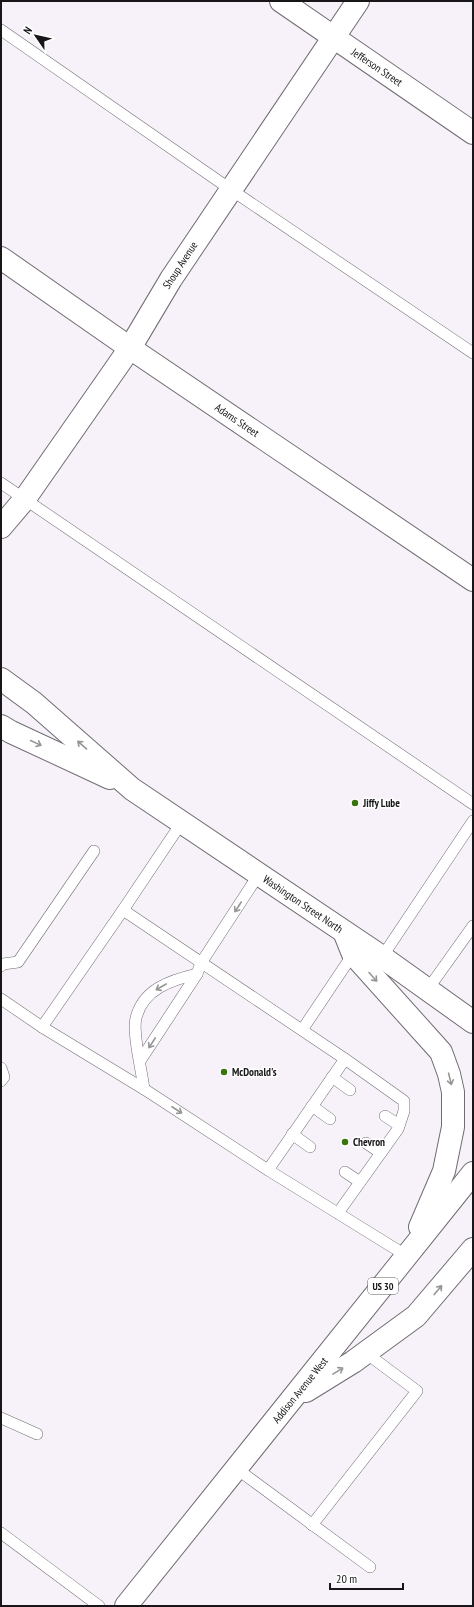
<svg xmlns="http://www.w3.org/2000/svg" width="474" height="1607" font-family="'PT Sans Narrow',sans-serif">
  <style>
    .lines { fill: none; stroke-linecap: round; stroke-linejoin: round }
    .lane-casing { stroke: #716c72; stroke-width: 12 }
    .street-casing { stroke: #716c72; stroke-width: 24 }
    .secondary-casing { stroke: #716c72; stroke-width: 24 }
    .primary-casing { stroke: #716c72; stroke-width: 24 }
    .lane { stroke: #fff; stroke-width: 11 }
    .street { stroke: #fff; stroke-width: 22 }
    .secondary { stroke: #fff; stroke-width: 22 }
    .primary { stroke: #fff; stroke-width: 22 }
    .oneway { stroke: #979697 }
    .poi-dot { fill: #38750e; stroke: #fff; stroke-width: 1.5 }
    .labels { text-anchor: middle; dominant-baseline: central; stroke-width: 3; stroke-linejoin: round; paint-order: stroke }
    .shield { fill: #fff; stroke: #5d5c5d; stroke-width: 1 }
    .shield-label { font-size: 10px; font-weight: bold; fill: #181618 }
    .street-label { font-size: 11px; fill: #181618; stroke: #fff }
    .poi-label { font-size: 11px; font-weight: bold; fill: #181618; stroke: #fff; text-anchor: start }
  </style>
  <rect width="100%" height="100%" fill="#f7f2f9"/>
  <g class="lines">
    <defs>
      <g id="lane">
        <polyline points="1,30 230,189 473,353"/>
        <polyline points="1,483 473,804"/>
        <polyline points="123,910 345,1059 268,1170"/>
        <polyline points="382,957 473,821"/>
        <polyline points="1,966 3,964 18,962 94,851"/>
        <polyline points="428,989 473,926"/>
        <polyline points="1,999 42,1027 123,910 182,822"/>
        <polyline points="42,1027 144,1089 268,1170 407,1256"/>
        <polyline points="302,1030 353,954"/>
        <polyline points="140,1061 197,974 201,963 259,874"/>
        <polyline points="1,1068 4,1077 1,1081"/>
        <polyline points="332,1077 350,1090"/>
        <path d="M144,1089C142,1072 132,1032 136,1018C143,989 171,980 197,974"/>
        <polyline points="312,1106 330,1119"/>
        <polyline points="385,1116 399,1125"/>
        <polyline points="292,1134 310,1147"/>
        <polyline points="366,1143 381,1153"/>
        <polyline points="345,1172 360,1182"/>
        <polyline points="338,1213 398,1129 404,1111 404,1101 345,1059"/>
        <polyline points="1,1418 37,1434"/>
        <polyline points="237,1469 370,1567"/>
        <polyline points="312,1525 417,1391 366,1353"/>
        <polyline points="1,1533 99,1606"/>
      </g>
      <g id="street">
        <polyline points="281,1 473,133"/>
        <polyline points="1,258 130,348 473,580"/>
      </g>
      <polyline id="secondary" points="1,527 24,500 130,348 171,279 358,1"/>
      <g id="primary">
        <polyline points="1,679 34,703 132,789 382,957 473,1022"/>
        <polyline points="1,726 11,732 110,778"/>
        <polyline points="345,934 353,954 441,1052 449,1074 453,1092 453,1127 444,1171 420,1227"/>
        <polyline points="306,1391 353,1362 416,1316 473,1249"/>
        <polyline points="126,1606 473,1173"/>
      </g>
    </defs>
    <use href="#lane" class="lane-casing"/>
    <use href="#street" class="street-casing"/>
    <use href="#secondary" class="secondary-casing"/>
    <use href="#primary" class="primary-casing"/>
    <use href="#lane" class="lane"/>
    <use href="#street" class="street"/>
    <use href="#secondary" class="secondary"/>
    <use href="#primary" class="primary"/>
  </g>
  <defs><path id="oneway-shaft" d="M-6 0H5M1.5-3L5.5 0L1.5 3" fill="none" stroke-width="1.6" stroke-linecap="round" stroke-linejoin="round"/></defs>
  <g class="oneway">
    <use href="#oneway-shaft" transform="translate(36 743) rotate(25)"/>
    <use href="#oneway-shaft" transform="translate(82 745) rotate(-139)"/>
    <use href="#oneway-shaft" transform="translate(238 907) rotate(123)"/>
    <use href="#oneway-shaft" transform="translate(373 977) rotate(48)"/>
    <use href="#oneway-shaft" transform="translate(161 987) rotate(150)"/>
    <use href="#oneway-shaft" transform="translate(152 1043) rotate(123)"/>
    <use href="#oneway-shaft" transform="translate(450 1079) rotate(76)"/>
    <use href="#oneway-shaft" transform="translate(177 1110) rotate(33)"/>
    <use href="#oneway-shaft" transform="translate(438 1290) rotate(-50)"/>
    <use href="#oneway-shaft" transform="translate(338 1371) rotate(-31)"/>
  </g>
  <g class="poi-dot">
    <circle cx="355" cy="803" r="4"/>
    <circle cx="224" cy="1072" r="4"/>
    <circle cx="345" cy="1142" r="4"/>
  </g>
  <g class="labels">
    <rect class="shield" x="368" y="1278" width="30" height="16" rx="3"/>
    <g class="shield-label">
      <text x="383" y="1286">US 30</text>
    </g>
    <g class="street-label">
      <text transform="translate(377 67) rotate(34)">Jefferson Street</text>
      <text transform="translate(180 265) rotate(-57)">Shoup Avenue</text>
      <text transform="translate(237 420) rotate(34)">Adams Street</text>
      <text transform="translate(303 904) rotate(34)">Washington Street North</text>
      <text transform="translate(300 1390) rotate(-51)">Addison Avenue West</text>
    </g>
    <g class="poi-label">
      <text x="363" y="803">Jiffy Lube</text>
      <text x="232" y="1072">McDonald's</text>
      <text x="353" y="1142">Chevron</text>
    </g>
  </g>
  <rect width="474" height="1607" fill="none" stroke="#181618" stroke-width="4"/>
  <g transform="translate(36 36) rotate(304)" stroke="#ffffff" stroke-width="3" paint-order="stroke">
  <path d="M0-3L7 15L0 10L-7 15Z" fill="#181618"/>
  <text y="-6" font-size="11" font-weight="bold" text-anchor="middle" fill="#181618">N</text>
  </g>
  <path d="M330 1583v6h73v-6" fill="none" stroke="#181618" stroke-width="2"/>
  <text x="336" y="1583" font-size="12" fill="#181618" stroke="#ffffff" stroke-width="3" paint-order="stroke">20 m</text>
</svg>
